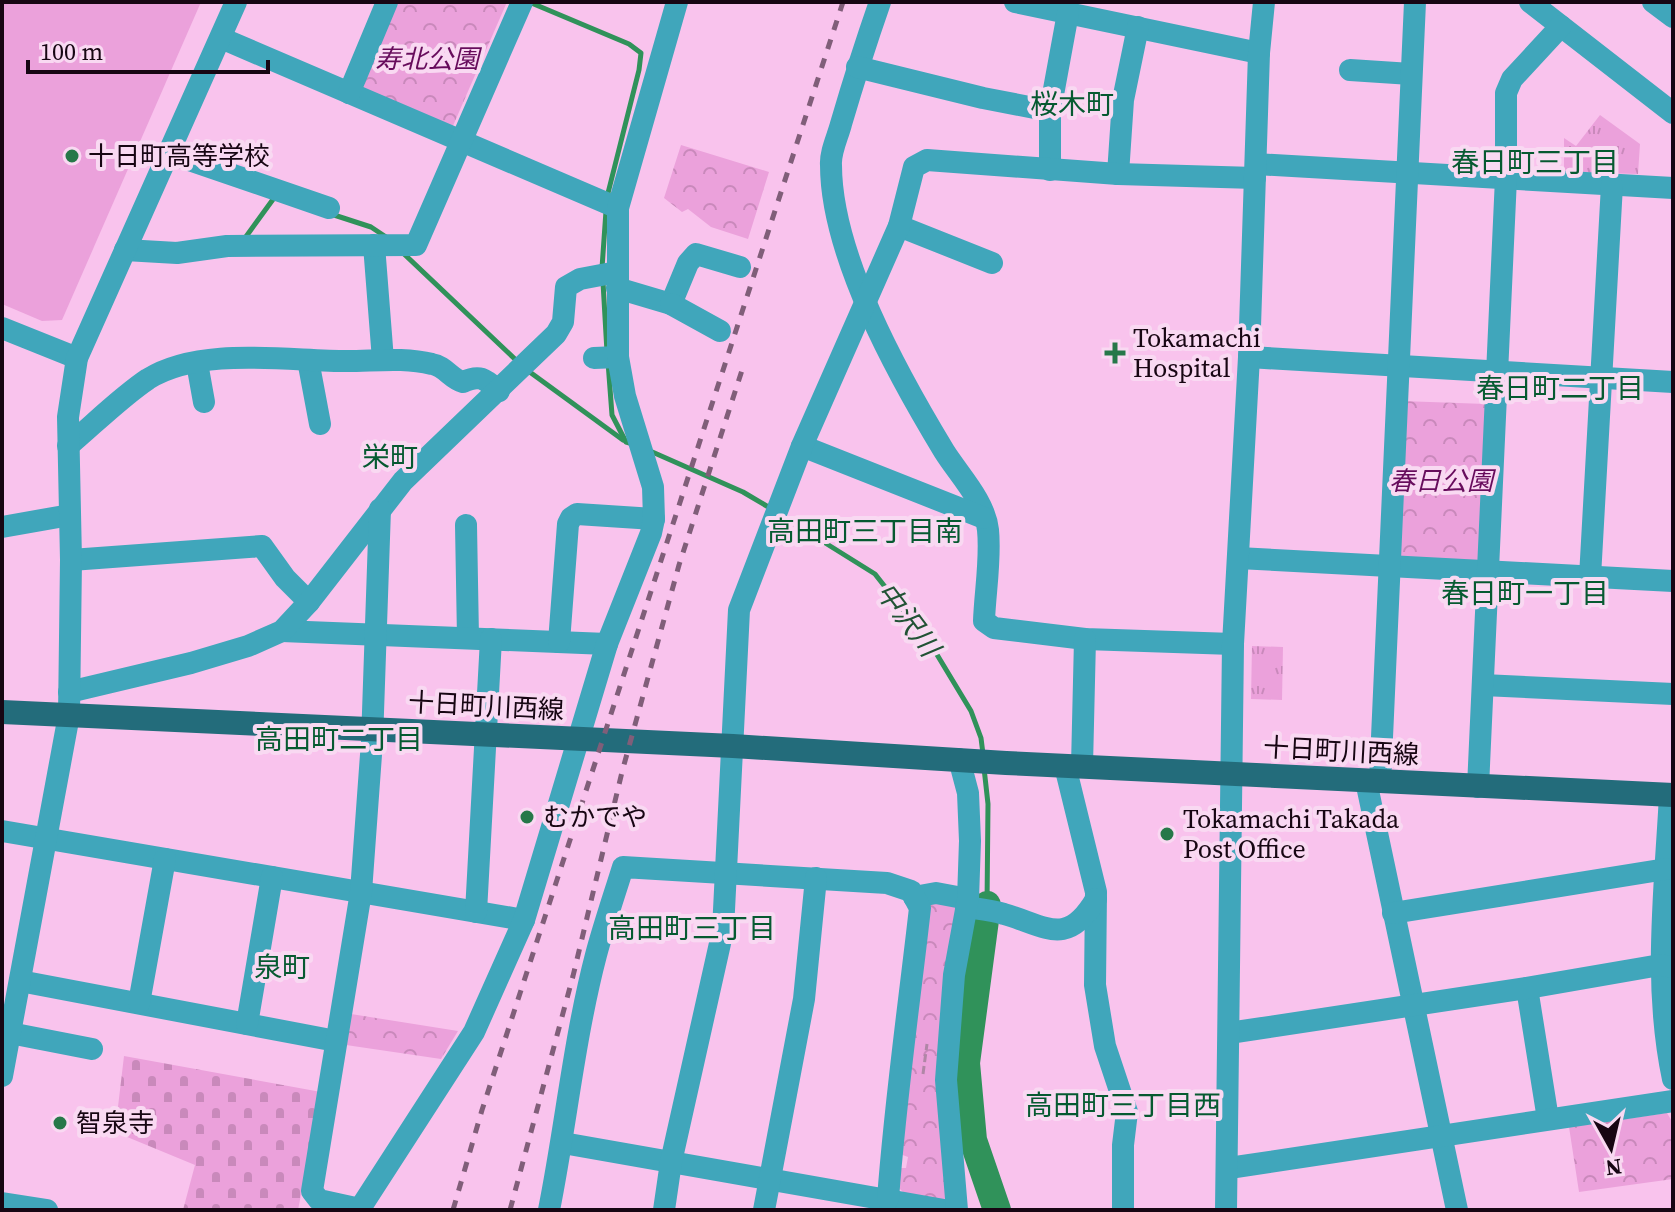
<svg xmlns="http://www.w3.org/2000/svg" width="1675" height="1212" font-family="'Source Serif 4','Noto Sans JP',serif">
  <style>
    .grass { fill: url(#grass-tufts) }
    .forest { fill: url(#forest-crowns) }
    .cemetery { fill: url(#cemetery-stones) }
    .pitch { fill: #eba1db }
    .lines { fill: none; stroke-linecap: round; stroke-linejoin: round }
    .stream { stroke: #30925a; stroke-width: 5 }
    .river { stroke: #30925a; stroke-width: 28 }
    .path { stroke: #b086a6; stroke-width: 3; stroke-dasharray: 8 4; stroke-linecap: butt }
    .minor { stroke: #40a6bb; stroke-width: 22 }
    .major { stroke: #236c7b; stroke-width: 24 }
    .rail { stroke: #805e79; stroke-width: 5; stroke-dasharray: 10 10; stroke-linecap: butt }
    .poi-dot { fill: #267849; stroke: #f9d9f2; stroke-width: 3 }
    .labels { text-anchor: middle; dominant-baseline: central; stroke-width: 8; stroke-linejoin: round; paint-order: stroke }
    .park-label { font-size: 26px; font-style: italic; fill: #670c5c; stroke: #f9d9f2 }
    .poi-label { font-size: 26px; fill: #170613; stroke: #f9d9f2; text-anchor: start }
    .street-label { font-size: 26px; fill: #170613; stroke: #f9d9f2 }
    .neighbourhood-label { font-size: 28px; fill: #065a31; stroke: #f9d9f2 }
    .water-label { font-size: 28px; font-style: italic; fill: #215335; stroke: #f9d9f2 }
  </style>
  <defs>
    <pattern id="grass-tufts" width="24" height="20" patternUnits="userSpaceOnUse" patternTransform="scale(2)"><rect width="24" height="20" fill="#eba1db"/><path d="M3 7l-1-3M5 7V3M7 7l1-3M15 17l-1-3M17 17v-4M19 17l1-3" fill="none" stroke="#c989bb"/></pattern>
    <pattern id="forest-crowns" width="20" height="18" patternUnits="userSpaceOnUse" patternTransform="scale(2)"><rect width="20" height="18" fill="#eba1db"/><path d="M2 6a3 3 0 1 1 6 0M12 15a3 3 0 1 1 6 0" fill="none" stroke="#c989bb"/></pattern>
    <pattern id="cemetery-stones" width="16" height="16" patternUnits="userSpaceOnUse" patternTransform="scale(2)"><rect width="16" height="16" fill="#eba1db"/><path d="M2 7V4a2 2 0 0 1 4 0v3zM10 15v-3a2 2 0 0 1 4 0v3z" fill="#c989bb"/></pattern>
  </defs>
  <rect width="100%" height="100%" fill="#f9c3ed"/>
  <g class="grass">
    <polygon points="1600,115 1640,144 1638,174 1564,172 1564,138 1576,146"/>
    <polygon points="1252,646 1283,647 1282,700 1251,699"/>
  </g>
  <g class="forest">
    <polygon points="395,2 507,2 452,128 359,89"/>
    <polygon points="681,145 769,172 748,239 711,227 688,209 682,212 664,198"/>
    <polygon points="1402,401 1486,404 1479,561 1395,557"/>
    <polygon points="937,900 956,905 946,1200 904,1193 897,1186 898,1168 906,1168 908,1157 900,1154 927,907"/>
    <polygon points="351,1014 458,1031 441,1059 346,1045"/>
    <polygon points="1667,1113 1673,1123 1673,1179 1579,1192 1569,1127"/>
  </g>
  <polygon class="cemetery" points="124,1056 321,1092 298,1210 183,1210 195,1165 115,1132"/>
  <polygon class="pitch" points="2,2 201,2 62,320 42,321 2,304"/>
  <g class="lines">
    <g class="stream">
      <polyline points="529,2 629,44 641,53 639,70 607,197"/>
      <polyline points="334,215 371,227 386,237"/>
      <polyline points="245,238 274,198"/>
      <polyline points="402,252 517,361"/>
      <polyline points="602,268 606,211"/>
      <polyline points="603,282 607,352"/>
      <polyline points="608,362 612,415 626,442 633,444"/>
      <polyline points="527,370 623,440"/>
      <polyline points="650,451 743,492 770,508"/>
      <polyline points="782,516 875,574 933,648 971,711 981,738 983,754"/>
      <polyline points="984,768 988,804 987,905"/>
    </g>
    <polyline class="river" points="987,905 966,1063 973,1140 997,1210"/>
    <polyline class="path" points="923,1074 927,1044"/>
    <g class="minor">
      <path d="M880,2C866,42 853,83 841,124C838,136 830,152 831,165C831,255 898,375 944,451C959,475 985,501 988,530C991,559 985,592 984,621L994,628L1085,639L1233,644"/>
      <polyline points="1015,2 1259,53"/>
      <polyline points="1530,2 1673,113"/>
      <polyline points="1653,2 1673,17"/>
      <polyline points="221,38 618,208"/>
      <polyline points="857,67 983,98 1050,111"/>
      <polyline points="1350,70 1411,74"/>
      <polyline points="349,93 387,2"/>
      <polyline points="169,153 329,208"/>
      <polyline points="1256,164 1673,188"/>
      <polyline points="1050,170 1050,111 1068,13"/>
      <polyline points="1118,174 1123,100 1138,27"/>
      <polyline points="899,226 992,263"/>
      <polyline points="374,245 383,360"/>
      <polyline points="125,250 177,253 227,246 416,245 522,2"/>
      <polyline points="617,288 671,304 688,263 696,254 740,267"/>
      <polyline points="671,304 720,331"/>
      <polyline points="2,328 77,358"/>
      <polyline points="1249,357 1673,382"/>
      <polyline points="594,358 618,357"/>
      <polyline points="308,360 320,424"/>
      <polyline points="197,363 204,402"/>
      <path d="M68,446C93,425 121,397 148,379C201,346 287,361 347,361C375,361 404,357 432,364C445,366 451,379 463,382C480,374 485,379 499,391"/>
      <polyline points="802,446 984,518"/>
      <polyline points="466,525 468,638"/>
      <polyline points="2,527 70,515"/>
      <polyline points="1238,558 1673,581"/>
      <polyline points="71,560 262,546 285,578 309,602"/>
      <polyline points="1590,577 1612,185"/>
      <polyline points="282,631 607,644"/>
      <polyline points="559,642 568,524 571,518 577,514 654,519"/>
      <polyline points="1483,685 1673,694"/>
      <polyline points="69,692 191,663 248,646 282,631 309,602 403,481 556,334 563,322 566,287 580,279 617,272"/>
      <polyline points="1065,766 1096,892 1095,985 1105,1046 1127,1112 1123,1145 1123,1210"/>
      <polyline points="1082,766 1085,639"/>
      <polyline points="1366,781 1457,1210"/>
      <polyline points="1380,782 1415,2"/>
      <polyline points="1478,787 1506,178 1506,93 1512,79 1561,26"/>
      <path d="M1670,795C1665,890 1653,985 1673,1079"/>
      <polyline points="2,831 524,920"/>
      <polyline points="914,897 936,893 968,899"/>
      <path d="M966,907C979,909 992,910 1004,914C1046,926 1067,948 1096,899"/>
      <polyline points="476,912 491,639"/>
      <polyline points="1393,913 1666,869"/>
      <polyline points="20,981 336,1041"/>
      <polyline points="1527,988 1548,1119"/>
      <polyline points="139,1003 165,859"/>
      <polyline points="247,1024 272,877"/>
      <polyline points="10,1033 92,1049"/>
      <polyline points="1229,1033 1527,988 1660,965 1673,967"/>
      <polyline points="2,1076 69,715 71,560 68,417 77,358 236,2"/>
      <polyline points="563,1143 944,1210"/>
      <polyline points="1229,1168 1673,1101"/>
      <polyline points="2,1203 47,1210"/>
      <polyline points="360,1209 319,1200 312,1191 361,892 372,741 380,509"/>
      <polyline points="359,1210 474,1032 524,920 607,644 651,533 654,519 653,487 625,396 618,357 618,208 677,2"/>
      <path d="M549,1210C566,1125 574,1039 596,955C604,925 614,896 623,867L887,883L911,891L920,908C909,1005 895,1102 888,1199"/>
      <polyline points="664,1210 671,1162 723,930 739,610 802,446 899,226 914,167 927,160 1118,174 1255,178"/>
      <polyline points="764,1210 804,999 816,878"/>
      <polyline points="957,1210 946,1080 954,975 968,899 970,841 968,793 959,759"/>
      <polyline points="1226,1210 1233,644 1249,357 1259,53 1264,2"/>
    </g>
    <polyline class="major" points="2,712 733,746 1006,763 1673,795"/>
    <g class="rail">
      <polyline points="453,1210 482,1110 843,2"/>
      <polyline points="510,1210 573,976 622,772 679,565 744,364"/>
    </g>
  </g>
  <g class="poi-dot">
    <circle cx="72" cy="156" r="8"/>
    <path d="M1111 341h8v8h8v8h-8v8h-8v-8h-8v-8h8z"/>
    <circle cx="527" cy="817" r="8"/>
    <circle cx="1167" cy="834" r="8"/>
    <circle cx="60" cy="1123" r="8"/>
  </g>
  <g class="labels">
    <g class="park-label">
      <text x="427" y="59">寿北公園</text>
      <text x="1441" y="481">春日公園</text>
    </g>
    <g class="poi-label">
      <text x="88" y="156">十日町高等学校</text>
      <text x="1133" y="338">Tokamachi<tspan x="1133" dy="30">Hospital</tspan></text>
      <text x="543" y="817">むかでや</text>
      <text x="1183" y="819">Tokamachi Takada<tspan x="1183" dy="30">Post Office</tspan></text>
      <text x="76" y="1123">智泉寺</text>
    </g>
    <g class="street-label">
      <text transform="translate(486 706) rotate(3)">十日町川西線</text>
      <text transform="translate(1341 751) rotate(3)">十日町川西線</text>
    </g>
    <g class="neighbourhood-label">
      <text x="1072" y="104">桜木町</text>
      <text x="1535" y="162">春日町三丁目</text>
      <text x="1560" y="388">春日町二丁目</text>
      <text x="390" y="457">栄町</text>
      <text x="865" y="531">高田町三丁目南</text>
      <text x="1525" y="593">春日町一丁目</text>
      <text x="339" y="739">高田町二丁目</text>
      <text x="692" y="928">高田町三丁目</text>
      <text x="282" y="967">泉町</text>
      <text x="1123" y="1105">高田町三丁目西</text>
    </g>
    <g class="water-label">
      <text transform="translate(908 619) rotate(53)">中沢川</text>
    </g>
  </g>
  <rect width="1675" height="1212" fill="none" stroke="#170613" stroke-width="8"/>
  <g transform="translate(1611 1148) rotate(172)" stroke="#f9d9f2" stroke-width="6" paint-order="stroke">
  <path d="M0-6L14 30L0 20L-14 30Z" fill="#170613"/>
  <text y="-12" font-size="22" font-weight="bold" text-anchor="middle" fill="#170613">N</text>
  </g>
  <path d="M28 60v12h240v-12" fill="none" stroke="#170613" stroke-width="4"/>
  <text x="40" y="60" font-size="24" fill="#170613" stroke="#f9d9f2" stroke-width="6" paint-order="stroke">100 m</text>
</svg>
